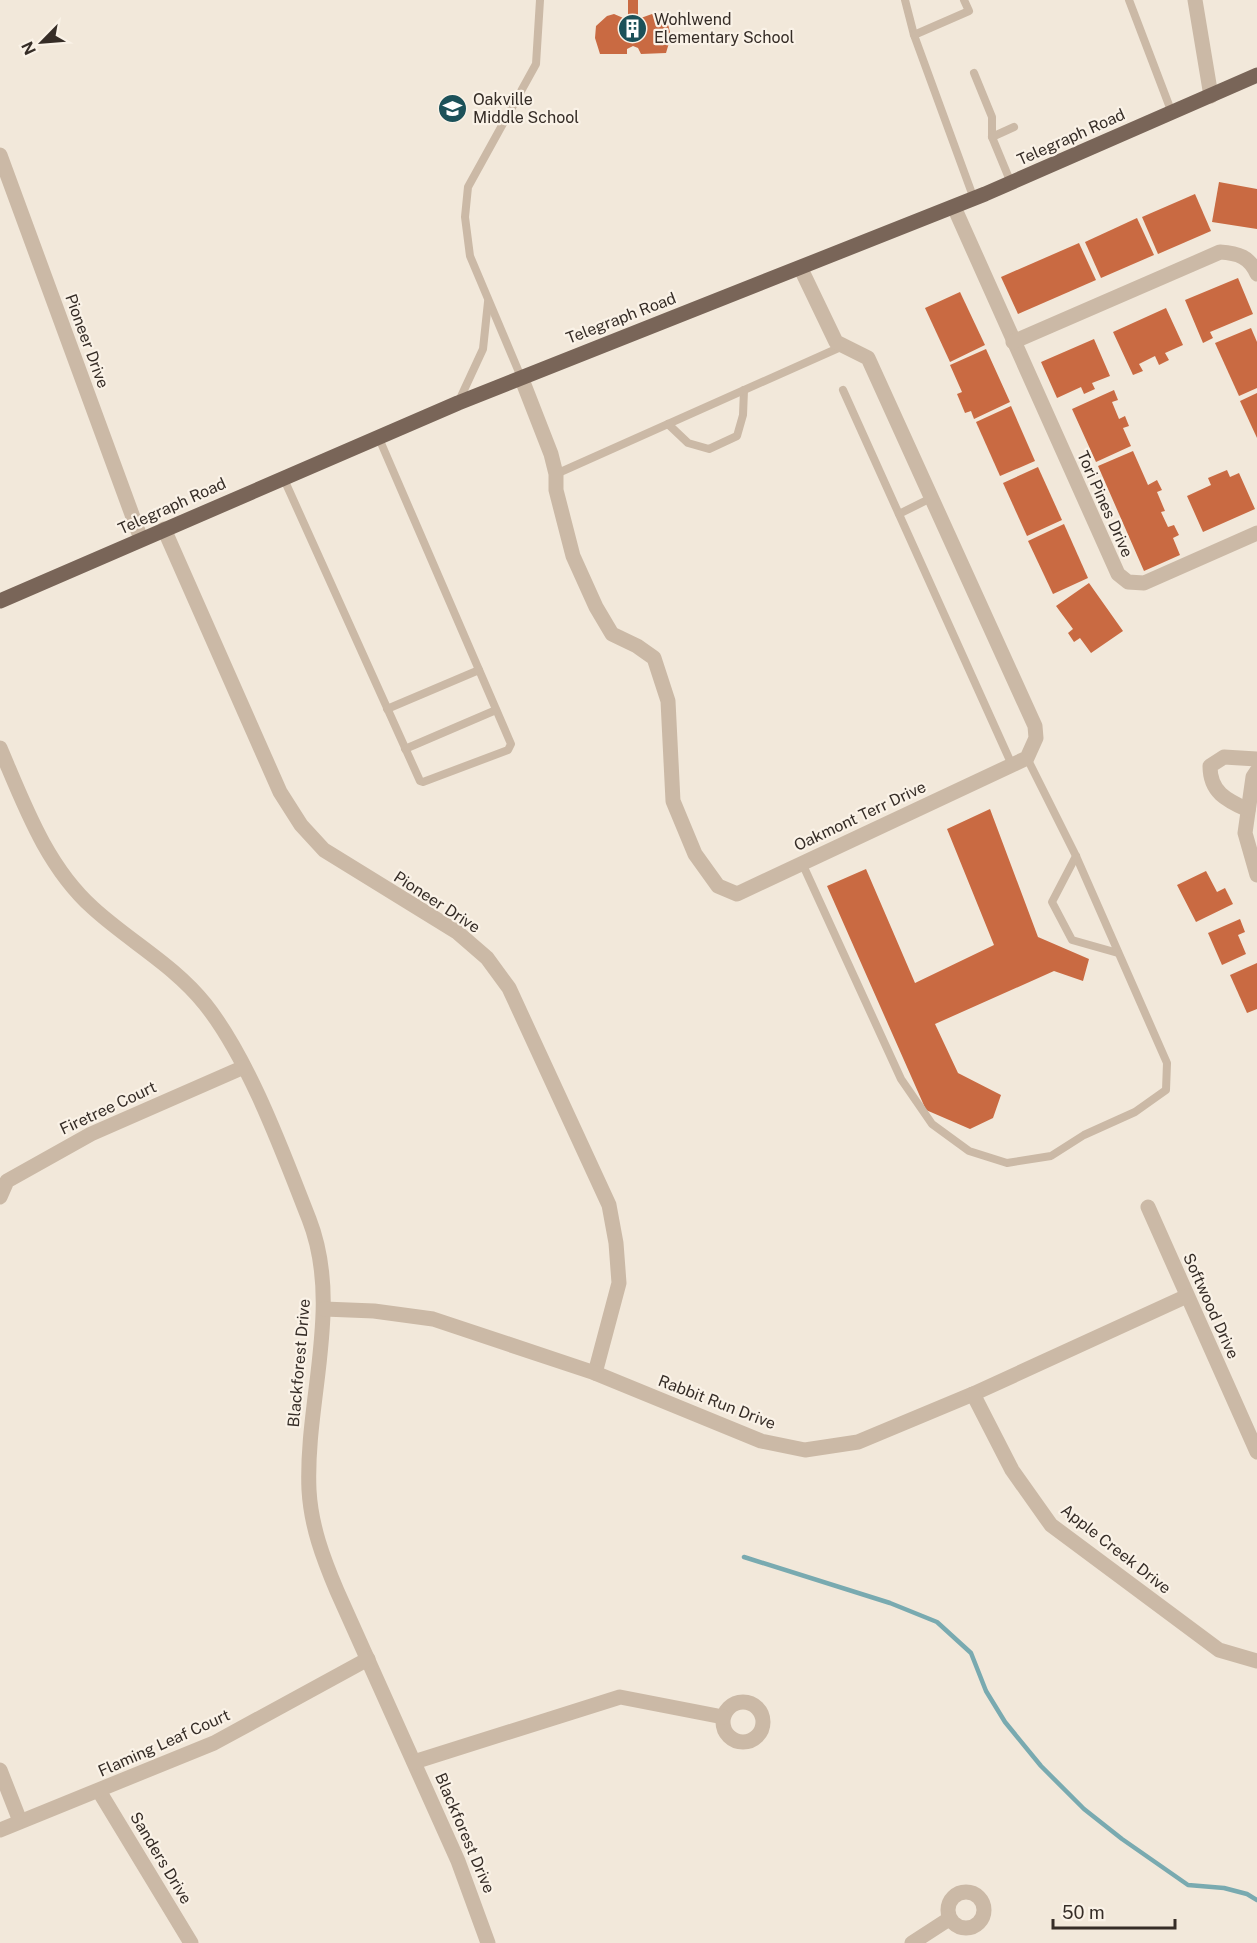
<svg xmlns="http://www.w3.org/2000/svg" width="1257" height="1943" font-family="'Public Sans',sans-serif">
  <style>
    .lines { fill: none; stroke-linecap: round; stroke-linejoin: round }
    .stream { stroke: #79aab0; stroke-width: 4.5 }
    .building { fill: #c96a42 }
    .service { stroke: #cbb9a6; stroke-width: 8 }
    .minor { stroke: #cbb9a6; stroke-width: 15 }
    .primary { stroke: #796558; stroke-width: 15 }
    .labels { text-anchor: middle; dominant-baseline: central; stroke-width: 4.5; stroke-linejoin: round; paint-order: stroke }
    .poi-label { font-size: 16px; fill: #362d27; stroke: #faf2e7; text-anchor: start }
    .street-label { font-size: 16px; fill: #362d27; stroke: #faf2e7 }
  </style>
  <rect width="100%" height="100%" fill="#f2e8da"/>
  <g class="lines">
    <polyline class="stream" points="744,1557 890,1603 937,1622 971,1653 986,1691 1005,1722 1041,1766 1084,1809 1122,1839 1188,1885 1224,1888 1247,1894 1257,1900"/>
  </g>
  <g class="building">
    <polygon points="628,0 638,0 638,19 652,14 664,18 668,24 671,36 666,53 641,54 638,48 633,46 627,49 627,54 600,54 595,38 596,26 607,16 614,14 628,20"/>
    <polygon points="1219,182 1257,189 1257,229 1212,222"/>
    <polygon points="1195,194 1211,231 1158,254 1142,217"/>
    <polygon points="1137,218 1154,255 1101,278 1085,242"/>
    <polygon points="1079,243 1096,280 1018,314 1001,277"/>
    <polygon points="1238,278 1253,314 1210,332 1213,338 1203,343 1185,300"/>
    <polygon points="960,292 985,345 950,362 925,308"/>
    <polygon points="1166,308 1183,345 1165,353 1169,360 1159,365 1155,356 1139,364 1143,371 1133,375 1113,332"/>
    <polygon points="1251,328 1257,342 1257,388 1239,396 1215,343"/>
    <polygon points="1094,339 1110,376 1092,383 1095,389 1084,394 1081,387 1057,398 1041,362"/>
    <polygon points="986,349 1010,402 974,419 971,411 965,413 957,394 962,392 950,365"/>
    <polygon points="1114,390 1118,400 1112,402 1119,419 1125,416 1129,426 1123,428 1131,446 1096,462 1072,409"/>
    <polygon points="1257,393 1257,438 1240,401"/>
    <polygon points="1011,406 1035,461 1000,476 976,422"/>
    <polygon points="1133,451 1148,485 1157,480 1162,490 1157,492 1165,511 1161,512 1168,527 1174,525 1179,535 1173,538 1180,555 1144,571 1098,466"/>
    <polygon points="1038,467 1062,520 1027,536 1003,483"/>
    <polygon points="1227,470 1230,477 1239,473 1255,509 1203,532 1187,496 1211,485 1208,478"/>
    <polygon points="1064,524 1088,578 1053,594 1028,541"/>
    <polygon points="1089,583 1123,631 1091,653 1080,638 1074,642 1068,633 1073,629 1056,606"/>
    <polygon points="990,809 1038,937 1089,959 1083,981 1054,971 935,1024 958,1073 1001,1095 993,1118 970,1129 926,1110 827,886 866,869 915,983 994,945 947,829"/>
    <polygon points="1206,871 1217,892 1225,888 1233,904 1196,922 1177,885"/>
    <polygon points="1240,919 1245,932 1238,935 1246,954 1222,965 1208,933"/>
    <polygon points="1257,963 1257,1009 1247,1013 1230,975"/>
  </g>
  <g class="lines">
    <g class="service">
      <polyline points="905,0 914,35 974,199"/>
      <polyline points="1129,0 1172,113"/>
      <polyline points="914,35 969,11 964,0"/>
      <polyline points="974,73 992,117 992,137 1011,183"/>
      <polyline points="992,137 1014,127"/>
      <polyline points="521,377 470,256 465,217 468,187 536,64 540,0"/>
      <polyline points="843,390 1012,765"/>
      <polyline points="458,403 483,349 488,302"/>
      <polyline points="668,424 688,443 709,449 737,436 743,415 744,390"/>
      <polyline points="556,474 843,346"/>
      <polyline points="283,477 420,781 423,782 508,750 511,744 378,436"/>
      <polyline points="899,514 931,498"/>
      <polyline points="387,709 479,670"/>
      <polyline points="405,749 496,710"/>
      <polyline points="1076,856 1052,902 1072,940 1118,953"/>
      <polyline points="802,863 901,1079 932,1124 969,1151 1007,1163 1051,1156 1084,1135 1135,1112 1166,1090 1167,1063 1076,856 1027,758"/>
    </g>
    <g class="minor">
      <polyline points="1195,0 1211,96"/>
      <polyline points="0,155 141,539"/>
      <polyline points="954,207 1118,574 1128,582 1144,583 1257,533"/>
      <path d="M1013,342L1220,252C1238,253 1250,257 1257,274"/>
      <polyline points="521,377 551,454 556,474 556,490 573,556 596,607 612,634 637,646 654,658 668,701 673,801 695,854 718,886 737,894 1027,758 1036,738 1035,726 868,358 836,342 801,269"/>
      <polyline points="164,529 280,792 301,825 324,850 457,932 487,958 509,988 609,1205 616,1243 619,1283 595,1373"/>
      <path d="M0,748C24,804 46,866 93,908C129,941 174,965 205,1004C249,1059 283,1153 309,1219C343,1306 305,1400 309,1490C311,1526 323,1558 337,1591L458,1861L488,1943"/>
      <polyline points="1257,771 1253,777 1245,833 1257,875"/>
      <path d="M1248,810C1226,800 1210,792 1210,766L1224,757L1257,759"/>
      <polyline points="0,1197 7,1181 91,1134 244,1067"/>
      <polyline points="1148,1207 1257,1452"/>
      <polyline points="324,1309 374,1311 433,1319 595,1373 761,1441 805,1450 858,1442 973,1394 1187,1296"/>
      <polyline points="973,1394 1012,1470 1051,1525 1219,1650 1257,1661"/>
      <circle cx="743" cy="1722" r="20"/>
      <polyline points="414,1762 620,1697 723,1717"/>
      <polyline points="0,1770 20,1821"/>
      <polyline points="99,1791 191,1943"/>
      <polyline points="0,1830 214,1743 368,1659"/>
      <circle cx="966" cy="1910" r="18"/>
      <polyline points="912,1943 949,1919"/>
    </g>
    <polyline class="primary" points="0,601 458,403 985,194 1257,75"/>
  </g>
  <defs>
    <symbol id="building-disc" viewBox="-11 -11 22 22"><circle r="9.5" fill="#1c5159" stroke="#faf2e7"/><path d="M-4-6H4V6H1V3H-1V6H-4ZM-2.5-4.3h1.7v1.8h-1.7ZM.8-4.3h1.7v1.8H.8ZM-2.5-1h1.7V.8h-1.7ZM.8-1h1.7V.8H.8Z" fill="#fff"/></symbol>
    <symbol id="school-disc" viewBox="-11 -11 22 22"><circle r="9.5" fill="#1c5159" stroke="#faf2e7"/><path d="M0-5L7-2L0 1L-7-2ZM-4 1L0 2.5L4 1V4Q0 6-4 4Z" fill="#fff"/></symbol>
  </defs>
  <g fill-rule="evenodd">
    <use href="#building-disc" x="616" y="12" width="33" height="33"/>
    <use href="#school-disc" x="436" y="92" width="33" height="33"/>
  </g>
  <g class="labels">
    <g class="poi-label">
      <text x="654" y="19">Wohlwend<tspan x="654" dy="18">Elementary School</tspan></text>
      <text x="473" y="99">Oakville<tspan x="473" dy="18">Middle School</tspan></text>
    </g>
    <g class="street-label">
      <text transform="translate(1071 137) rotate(-24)">Telegraph Road</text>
      <text transform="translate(621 318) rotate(-21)">Telegraph Road</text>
      <text transform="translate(87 341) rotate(70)">Pioneer Drive</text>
      <text transform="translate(1105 504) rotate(66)">Tori Pines Drive</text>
      <text transform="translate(172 506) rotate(-24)">Telegraph Road</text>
      <text transform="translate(860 816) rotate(-25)">Oakmont Terr Drive</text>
      <text transform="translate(437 902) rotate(33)">Pioneer Drive</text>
      <text transform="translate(108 1108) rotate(-25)">Firetree Court</text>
      <text transform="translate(1211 1306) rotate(66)">Softwood Drive</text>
      <text transform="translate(299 1363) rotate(-85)">Blackforest Drive</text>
      <text transform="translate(717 1402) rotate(21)">Rabbit Run Drive</text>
      <text transform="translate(1116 1549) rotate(38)">Apple Creek Drive</text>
      <text transform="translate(164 1743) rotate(-24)">Flaming Leaf Court</text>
      <text transform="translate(465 1833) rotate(67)">Blackforest Drive</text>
      <text transform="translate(161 1858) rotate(59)">Sanders Drive</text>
    </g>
  </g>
  <g transform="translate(42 42) rotate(245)" stroke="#faf2e7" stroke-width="4.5" paint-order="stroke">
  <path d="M0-4.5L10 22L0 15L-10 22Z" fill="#362d27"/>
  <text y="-9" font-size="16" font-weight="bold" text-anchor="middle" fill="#362d27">N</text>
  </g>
  <path d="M1053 1919v9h122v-9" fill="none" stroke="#362d27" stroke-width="3"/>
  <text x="1062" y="1919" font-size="18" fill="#362d27" stroke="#faf2e7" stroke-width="4.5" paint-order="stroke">50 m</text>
</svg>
